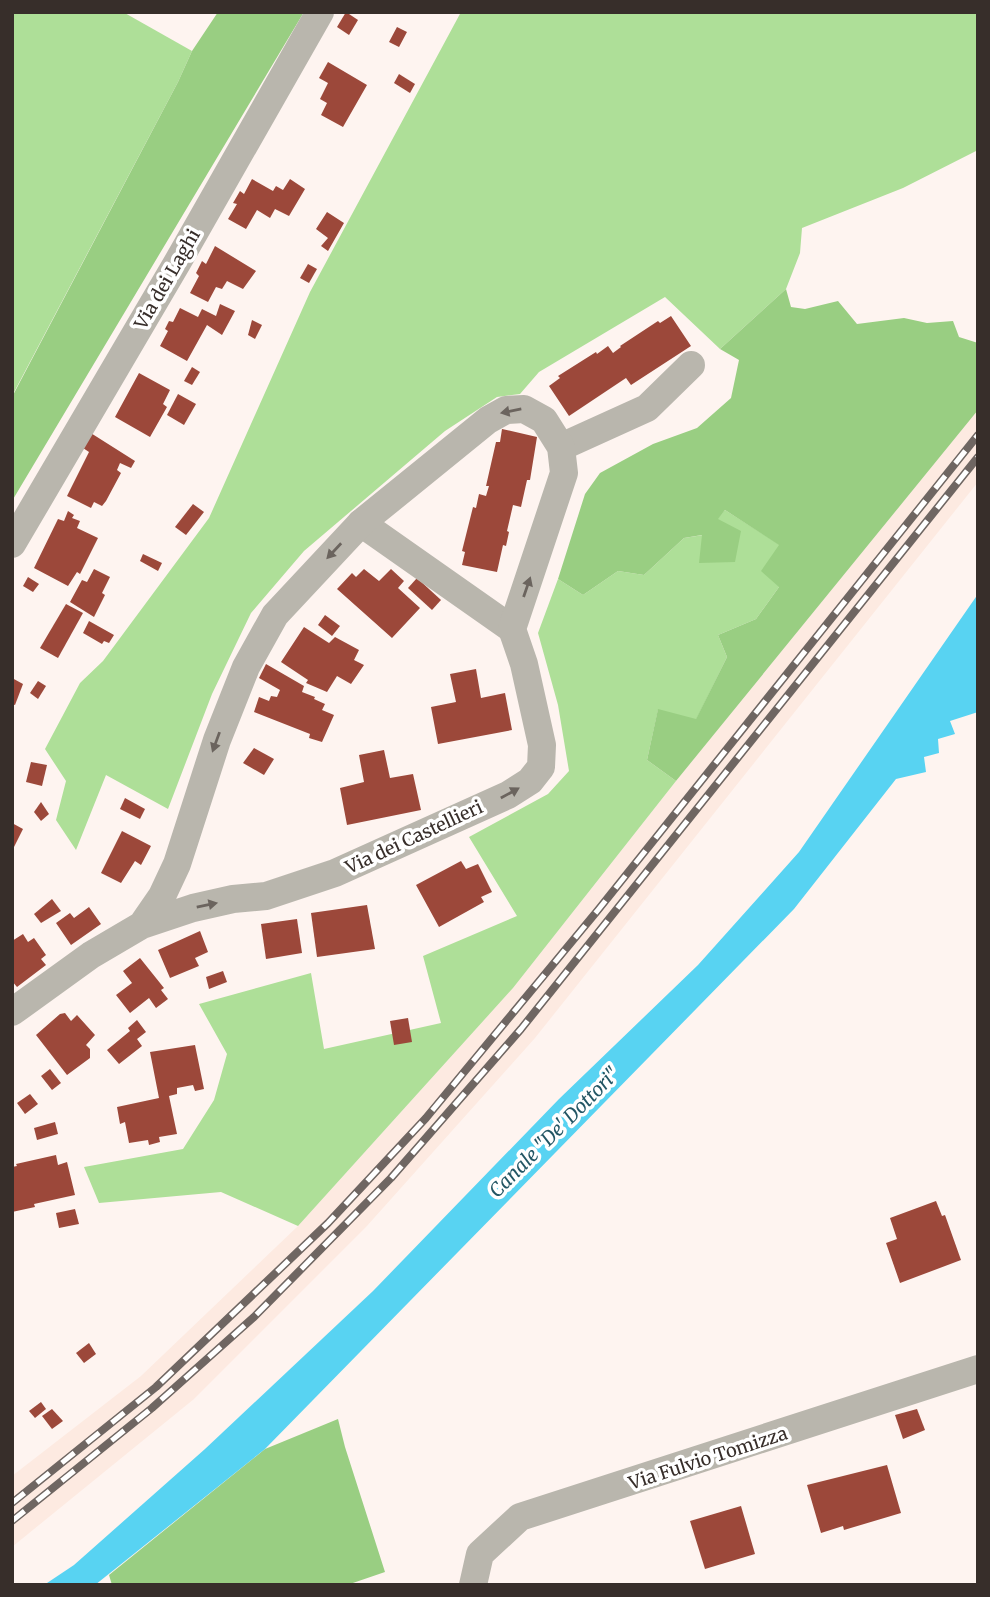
<svg xmlns="http://www.w3.org/2000/svg" width="990" height="1597" font-family="Merriweather,serif">
  <style>
    .built { fill: #fdeae1 }
    .green { fill: #aedf98 }
    .forest { fill: #99ce82 }
    .water { fill: #58d3f2 }
    .building { fill: #9c483a }
    .lines { fill: none; stroke-linecap: round; stroke-linejoin: round }
    .minor { stroke: #b9b6ad; stroke-width: 28 }
    .rail-casing { stroke: #6f6662; stroke-width: 8 }
    .rail { stroke: #fff; stroke-width: 5; stroke-dasharray: 16; stroke-linecap: butt }
    .oneway { fill: #6b645e }
    .labels { text-anchor: middle; dominant-baseline: central; stroke-width: 7; stroke-linejoin: round; paint-order: stroke }
    .street-label { font-size: 18px; fill: #372e2a; stroke: #fff }
    .water-label { font-size: 19px; font-style: italic; fill: #235664; stroke: #fff }
  </style>
  <rect width="100%" height="100%" fill="#fef4f0"/>
  <polygon class="built" points="978,410 978,482 535,1038 366,1227 194,1399 12,1547 12,1476 141,1376 298,1226 513,988 676,781"/>
  <g class="green">
    <polygon points="12,12 123,12 192,51 178,82 12,396"/>
    <polygon points="461,12 978,12 978,150 903,188 802,228 800,253 786,289 720,349 665,297 539,372 520,394 497,397 445,431 304,551 251,613 212,694 168,809 106,775 76,850 56,820 66,781 45,749 80,683 103,661 209,518 310,292"/>
    <polygon points="725,510 780,545 779,587 756,619 718,635 727,657 696,720 658,710 647,760 676,781 513,988 298,1226 221,1192 99,1203 84,1167 183,1149 214,1100 227,1054 199,1004 311,973 324,1049 441,1023 423,956 517,916 469,837 548,794 569,771 558,705 538,633 558,579 583,595 618,571 644,575 684,538 703,535"/>
  </g>
  <g class="forest">
    <polygon points="218,12 304,12 12,501 12,397 178,82 192,51"/>
    <polygon points="786,289 791,307 805,309 838,301 857,324 904,318 927,323 953,321 959,337 978,343 978,410 676,781 647,760 658,709 696,719 727,657 718,635 756,619 779,587 761,571 779,545 725,510 718,519 741,531 735,562 699,563 702,535 684,538 644,575 618,571 583,595 558,579 585,494 600,473 653,444 697,428 731,398 739,360 720,349"/>
    <polygon points="338,1419 345,1447 385,1572 347,1585 112,1585 109,1575 265,1449"/>
  </g>
  <polygon class="water" points="978,594 978,712 950,721 955,734 938,739 939,753 924,757 926,772 896,779 794,909 265,1449 95,1585 44,1585 74,1565 205,1449 373,1291 559,1099 698,965 799,852"/>
  <g class="building">
    <polygon points="346,12 358,20 349,35 337,27"/>
    <polygon points="397,27 407,32 399,47 389,42"/>
    <polygon points="328,62 367,85 343,127 321,115 327,103 320,99 328,83 319,78"/>
    <polygon points="399,74 415,84 410,93 394,83"/>
    <polygon points="252,179 273,191 276,186 283,190 290,179 305,189 289,216 275,209 270,218 257,210 246,229 228,219 237,204 233,203 240,191 244,194"/>
    <polygon points="327,212 344,223 328,251 321,246 328,238 316,229"/>
    <polygon points="215,246 256,271 243,289 227,281 222,289 216,287 208,302 190,293 199,276 196,273 202,261 206,264"/>
    <polygon points="308,264 317,269 309,283 300,278"/>
    <polygon points="220,304 235,311 222,335 207,325 187,361 160,346 168,331 165,329 169,321 173,322 180,308 198,317 202,309 216,316"/>
    <polygon points="671,316 691,346 631,385 626,378 569,416 549,386 560,378 558,376 596,352 597,354 608,346 613,353 621,347 620,346 658,321 660,323"/>
    <polygon points="252,320 262,325 255,339 248,335"/>
    <polygon points="192,367 200,372 192,385 184,381"/>
    <polygon points="139,373 170,390 163,404 167,407 150,437 115,417"/>
    <polygon points="178,394 196,404 184,425 167,415"/>
    <polygon points="502,429 537,437 530,480 527,480 521,507 513,505 507,531 509,532 506,546 503,545 497,572 462,565 465,552 462,551 473,507 476,508 479,494 486,496 489,486 486,486 496,442 500,442"/>
    <polygon points="86,430 135,461 131,468 120,463 117,470 121,473 106,501 102,506 94,502 91,508 67,496 89,452 77,444"/>
    <polygon points="193,504 204,512 186,535 175,527"/>
    <polygon points="68,511 74,515 72,518 80,521 77,528 98,538 80,574 77,572 68,586 34,568 58,519 64,521"/>
    <polygon points="143,554 162,563 158,571 140,561"/>
    <polygon points="94,569 110,577 102,593 105,595 94,617 70,602 82,580 87,582"/>
    <polygon points="364,569 379,581 391,569 404,581 398,588 420,608 392,638 337,589 352,573 356,577"/>
    <polygon points="28,577 39,584 33,592 23,586"/>
    <polygon points="417,578 441,600 432,610 408,588"/>
    <polygon points="66,604 83,613 58,658 40,648"/>
    <polygon points="325,615 340,626 332,636 318,625"/>
    <polygon points="89,621 114,635 109,643 104,641 102,644 83,633"/>
    <polygon points="304,627 329,643 335,637 359,650 354,660 364,665 351,684 337,676 327,692 306,683 308,680 281,662"/>
    <polygon points="266,664 304,686 302,692 315,697 314,699 325,704 322,710 334,715 322,742 309,738 310,734 254,712 259,697 269,701 271,696 277,697 280,690 259,678"/>
    <polygon points="476,669 481,698 505,693 512,730 438,744 431,707 456,702 450,674"/>
    <polygon points="12,678 23,684 15,705 12,704"/>
    <polygon points="38,681 46,686 38,699 30,693"/>
    <polygon points="254,748 274,759 264,775 243,763"/>
    <polygon points="384,750 390,778 413,774 421,810 347,825 340,788 364,782 359,755"/>
    <polygon points="31,762 47,765 42,786 26,782"/>
    <polygon points="125,798 145,809 140,819 120,809"/>
    <polygon points="41,802 49,814 41,821 34,812"/>
    <polygon points="12,823 23,829 12,851"/>
    <polygon points="122,831 151,846 141,865 135,861 121,883 101,873"/>
    <polygon points="461,861 466,869 478,864 492,892 481,897 484,902 439,927 416,885"/>
    <polygon points="52,899 61,911 41,923 34,914"/>
    <polygon points="367,905 375,949 317,957 311,913"/>
    <polygon points="89,907 101,924 71,945 56,923 70,913 74,918"/>
    <polygon points="297,919 302,953 266,959 261,924"/>
    <polygon points="200,931 208,952 195,958 199,966 170,978 158,950"/>
    <polygon points="23,934 28,942 34,938 46,955 41,959 46,965 17,987 12,981 12,941"/>
    <polygon points="140,958 164,988 161,990 168,999 156,1008 149,998 130,1013 116,995 132,983 123,971"/>
    <polygon points="223,971 227,982 209,989 206,977"/>
    <polygon points="65,1013 71,1021 77,1015 95,1035 86,1045 90,1049 90,1058 67,1075 36,1035 60,1014"/>
    <polygon points="408,1018 412,1042 394,1045 390,1021"/>
    <polygon points="137,1020 146,1032 137,1039 142,1046 119,1064 107,1050 130,1031 128,1028"/>
    <polygon points="195,1045 204,1089 195,1091 193,1085 177,1088 177,1094 169,1096 177,1134 159,1137 160,1142 149,1145 148,1140 129,1143 125,1122 120,1124 117,1107 159,1098 150,1052"/>
    <polygon points="50,1069 61,1083 52,1090 41,1076"/>
    <polygon points="30,1094 38,1104 25,1114 17,1103"/>
    <polygon points="55,1122 58,1134 37,1140 34,1128"/>
    <polygon points="56,1155 58,1165 67,1162 75,1195 34,1204 35,1207 12,1212 12,1167 17,1166 16,1164"/>
    <polygon points="936,1201 942,1216 945,1215 961,1260 900,1283 886,1243 897,1239 890,1218"/>
    <polygon points="75,1209 79,1224 59,1228 56,1213"/>
    <polygon points="89,1343 96,1354 84,1363 76,1353"/>
    <polygon points="41,1402 46,1409 35,1418 29,1411"/>
    <polygon points="52,1409 63,1421 52,1429 42,1416"/>
    <polygon points="917,1409 925,1430 903,1439 895,1415"/>
    <polygon points="887,1465 901,1513 844,1530 843,1526 821,1533 807,1485"/>
    <polygon points="741,1506 755,1554 705,1569 690,1521"/>
  </g>
  <g class="lines">
    <g class="minor">
      <polyline points="561,447 647,408 691,365"/>
      <polyline points="361,523 512,629"/>
      <polyline points="12,544 177,263 320,12"/>
      <polyline points="12,1012 91,955 142,925 193,908 233,899 266,896 335,873 508,795 530,781 541,767 542,745 524,664 512,629 564,473 561,447 544,420 524,409 506,410 488,420 361,523 275,615 246,667 217,740 177,864 162,896 142,925"/>
      <polyline points="473,1585 480,1554 520,1517 978,1369"/>
    </g>
    <defs>
      <g id="rail">
        <polyline points="12,1503 156,1387 328,1223 426,1118 598,910 978,435"/>
        <polyline points="12,1521 152,1408 254,1317 391,1178 521,1029 978,457"/>
      </g>
    </defs>
    <use href="#rail" class="rail-casing"/>
    <use href="#rail" class="rail"/>
  </g>
  <defs><path id="oneway-solid" d="M-6-.8H1V-3.2L6.5 0L1 3.2V.8H-6Z" transform="scale(1.75)"/></defs>
  <g class="oneway">
    <use href="#oneway-solid" transform="translate(511 411) rotate(169)"/>
    <use href="#oneway-solid" transform="translate(334 551) rotate(133)"/>
    <use href="#oneway-solid" transform="translate(527 587) rotate(-71)"/>
    <use href="#oneway-solid" transform="translate(216 742) rotate(110)"/>
    <use href="#oneway-solid" transform="translate(510 793) rotate(-29)"/>
    <use href="#oneway-solid" transform="translate(207 905) rotate(-12)"/>
  </g>
  <g class="labels">
    <g class="street-label">
      <text transform="translate(167 279) rotate(-60)">Via dei Laghi</text>
      <text transform="translate(414 837) rotate(-25)">Via dei Castellieri</text>
      <text transform="translate(708 1458) rotate(-18)">Via Fulvio Tomizza</text>
    </g>
    <g class="water-label">
      <text transform="translate(554 1132) rotate(-45)">Canale "De' Dottori"</text>
    </g>
  </g>
  <rect width="990" height="1597" fill="none" stroke="#372e2a" stroke-width="28"/>
</svg>
